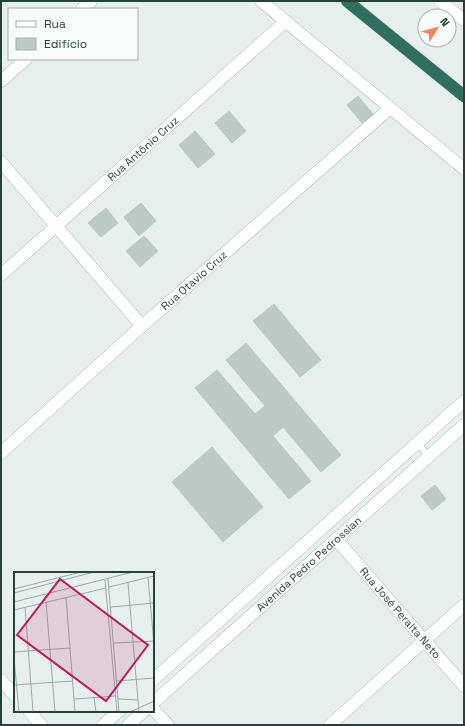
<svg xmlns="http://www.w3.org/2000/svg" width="465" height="726" font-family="'Space Grotesk',sans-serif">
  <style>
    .building { fill: #bbcac4; stroke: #b8c9c2 }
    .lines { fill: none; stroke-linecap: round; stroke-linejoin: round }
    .lane-casing { stroke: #a8b8b2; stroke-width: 7 }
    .street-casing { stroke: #a8b8b2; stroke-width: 13 }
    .secondary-casing { stroke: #a4bbb3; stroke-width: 13 }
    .highway-casing { stroke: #c2cac8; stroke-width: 13 }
    .lane { stroke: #fff; stroke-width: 6 }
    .street { stroke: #fff; stroke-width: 12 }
    .secondary { stroke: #fff; stroke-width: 12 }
    .highway { stroke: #2f6f62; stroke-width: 12 }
    .labels { text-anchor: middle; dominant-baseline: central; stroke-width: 3; stroke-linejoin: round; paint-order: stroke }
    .street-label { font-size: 11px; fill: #24423a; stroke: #f7fbf9 }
    .inset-road { fill: none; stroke: #98aaa4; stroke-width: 1 }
    .view { fill: #c2185b; fill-opacity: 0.15; stroke: #c2185b; stroke-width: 2 }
    .inset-edge { fill: none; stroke: #24423a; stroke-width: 2 }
  </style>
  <rect width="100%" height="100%" fill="#e6efeb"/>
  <g class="building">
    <polygon points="358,96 373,114 362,123 347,105"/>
    <polygon points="229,111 246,131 232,143 215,123"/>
    <polygon points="195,131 215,154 198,168 179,145"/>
    <polygon points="141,203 156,221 139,236 124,217"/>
    <polygon points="106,208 118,223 101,237 88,223"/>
    <polygon points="144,236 158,251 140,267 126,251"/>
    <polygon points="274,304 321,360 300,377 253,321"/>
    <polygon points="246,343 341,455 321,472 283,427 273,436 311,481 289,499 195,388 217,370 255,414 265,406 226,360"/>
    <polygon points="212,447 263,507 223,542 172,482"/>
    <polygon points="435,485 446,499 432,510 421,496"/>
  </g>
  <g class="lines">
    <defs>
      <polyline id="lane" points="417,442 428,456"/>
      <g id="street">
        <polyline points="261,1 464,169"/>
        <polyline points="440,1 464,20"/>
        <polyline points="82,9 91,1"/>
        <polyline points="1,81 26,59"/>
        <polyline points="1,162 142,326"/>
        <path id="s1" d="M1,275L285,22"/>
        <path id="s2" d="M1,453L142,326L389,109"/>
        <path id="s3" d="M336,539L464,686"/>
        <polyline points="1,680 15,696"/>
        <polyline points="153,709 168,725"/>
        <polyline points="29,711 41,725"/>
        <polyline points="330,725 464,605"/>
      </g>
      <g id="secondary">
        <polyline points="153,680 464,401"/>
        <path id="s4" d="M153,703L464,425"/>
        <polyline points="103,725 119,711"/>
        <polyline points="128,725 144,711"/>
      </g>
      <polyline id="highway" points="347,1 464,96"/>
    </defs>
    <use href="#lane" class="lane-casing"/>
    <use href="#street" class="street-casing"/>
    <use href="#secondary" class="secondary-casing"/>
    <use href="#highway" class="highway-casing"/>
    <use href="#lane" class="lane"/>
    <use href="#street" class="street"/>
    <use href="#secondary" class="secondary"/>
    <use href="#highway" class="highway"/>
  </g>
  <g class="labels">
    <g class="street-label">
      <text stroke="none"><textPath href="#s1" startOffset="190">Rua Antônio Cruz</textPath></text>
      <text stroke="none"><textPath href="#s2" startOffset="259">Rua Otavio Cruz</textPath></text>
      <text stroke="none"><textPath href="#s4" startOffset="209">Avenida Pedro Pedrossian</textPath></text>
      <text stroke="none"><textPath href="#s3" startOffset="98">Rua José Peralta Neto</textPath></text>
    </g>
  </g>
  <g transform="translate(14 572)">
    <rect width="140" height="140" fill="#e6efeb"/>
    <path class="inset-road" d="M134,6L140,72M94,7L105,140M91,8L103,140M114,11L125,140M95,15L140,4M0,17L67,0M0,21L80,0M52,26L61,140M0,30L119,0M32,30L41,140M11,35L19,140M97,35L140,31M0,38L92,16M100,71L140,69M0,80L56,76M0,86L5,140M103,109L140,106M0,113L59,109M80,125L82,140M61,127L101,124M104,127L124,128M116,140L140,129"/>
    <path class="view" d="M46,7L134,73L92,129L3,63Z"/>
    <rect width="140" height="140" class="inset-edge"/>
  </g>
  <rect width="465" height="726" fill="none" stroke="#24423a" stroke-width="4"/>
  <rect x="8" y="8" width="130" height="52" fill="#f7fbf9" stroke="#a3b1ad"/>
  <rect x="16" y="21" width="20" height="6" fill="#ffffff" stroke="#a3b1ad"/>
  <text x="44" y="28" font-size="12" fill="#24423a">Rua</text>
  <rect x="16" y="38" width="20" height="12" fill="#bbcac4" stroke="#a3b1ad"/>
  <text x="44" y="48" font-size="12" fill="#24423a">Edifício</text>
  <g transform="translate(437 28) rotate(53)"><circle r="19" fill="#f7fbf9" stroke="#a3b1ad"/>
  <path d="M0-3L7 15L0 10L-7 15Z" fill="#f4845f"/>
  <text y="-6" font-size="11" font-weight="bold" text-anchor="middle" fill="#24423a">N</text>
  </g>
</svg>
